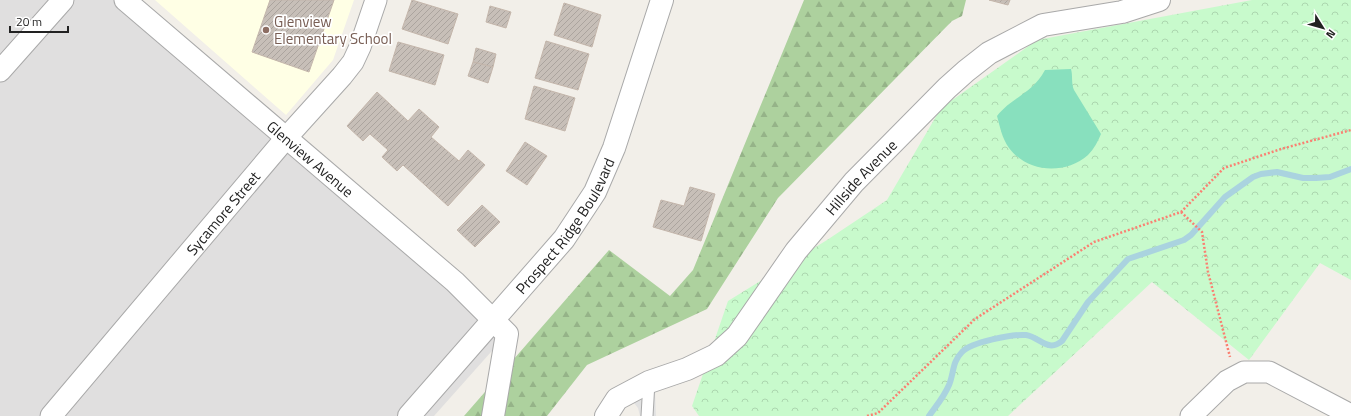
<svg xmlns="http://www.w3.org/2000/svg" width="1351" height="416" font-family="'Titillium Web',sans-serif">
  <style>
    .residential { fill: #e0dfdf }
    .education { fill: #ffffe5 }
    .forest { fill: url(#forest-firs) }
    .park { fill: url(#park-crowns) }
    .pitch { fill: #88e0be }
    .parking { fill: #e2e2e2 }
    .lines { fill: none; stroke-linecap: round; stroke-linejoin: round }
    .stream { stroke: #aad3df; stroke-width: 6 }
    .building { fill: url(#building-hatch); stroke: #c4b6ab }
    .service-casing { stroke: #a9a9a9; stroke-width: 13 }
    .minor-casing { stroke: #a9a9a9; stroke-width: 23 }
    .tertiary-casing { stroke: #a9a9a9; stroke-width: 24 }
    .path { stroke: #fa8072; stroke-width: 2.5; stroke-dasharray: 2 2; stroke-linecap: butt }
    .service { stroke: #fff; stroke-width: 11 }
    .minor { stroke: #fff; stroke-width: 21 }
    .tertiary { stroke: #fff; stroke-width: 22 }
    .education-dot { fill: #8d6e63; stroke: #fff; stroke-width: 1.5 }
    .labels { text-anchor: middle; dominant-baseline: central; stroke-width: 3.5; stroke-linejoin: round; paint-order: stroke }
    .education-label { font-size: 15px; fill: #785e54; stroke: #fff; text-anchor: start }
    .street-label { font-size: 15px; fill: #222; stroke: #fff }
  </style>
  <defs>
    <pattern id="forest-firs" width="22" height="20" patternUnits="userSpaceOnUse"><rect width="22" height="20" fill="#add19e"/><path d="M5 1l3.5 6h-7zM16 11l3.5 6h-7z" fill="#95b388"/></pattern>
    <pattern id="park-crowns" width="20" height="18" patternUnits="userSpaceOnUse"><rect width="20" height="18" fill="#c8facc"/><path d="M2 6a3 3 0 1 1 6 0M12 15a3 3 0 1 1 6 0" fill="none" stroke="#acd6af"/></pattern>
    <pattern id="building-hatch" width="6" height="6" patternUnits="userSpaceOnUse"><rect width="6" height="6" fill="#c7bfb8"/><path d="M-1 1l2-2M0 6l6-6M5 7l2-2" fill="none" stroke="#aba49e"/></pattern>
  </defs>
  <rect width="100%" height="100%" fill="#f2efe9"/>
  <polygon class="residential" points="0,0 137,0 507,334 434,416 0,416"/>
  <polygon class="education" points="155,0 354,0 333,60 286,115"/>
  <polygon class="forest" points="804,0 966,0 962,16 952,21 778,198 707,309 587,365 547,416 464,416 609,250 670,296 693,270"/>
  <polygon class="park" points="1252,0 1351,0 1351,280 1320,263 1249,360 1152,282 1008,416 699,416 692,406 728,301 827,240 887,200 941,108 1037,40"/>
  <path class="pitch" d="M1071,69C1073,76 1071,83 1074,90L1101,134C1098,141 1094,149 1088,155C1065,175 1028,173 1009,148C1002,138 1000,127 997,116C1012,97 1032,94 1045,70Z"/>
  <polygon class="parking" points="655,392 656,416 640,416 638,408 634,403 631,402"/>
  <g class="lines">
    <path class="stream" d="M929,416C936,406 944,397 949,385C954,373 952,362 962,352C971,342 1013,334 1026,335C1040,337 1048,353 1062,341L1088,302L1128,259L1184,240L1191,235L1225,197L1253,177L1261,174L1277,172L1303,178H1316L1330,177L1351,169"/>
  </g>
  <g class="building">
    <polygon points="270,0 334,0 309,72 252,52"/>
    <polygon points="412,0 458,14 448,44 402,29"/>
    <polygon points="989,0 1010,0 1008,5"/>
    <polygon points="564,3 601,15 592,47 554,35"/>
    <polygon points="490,6 511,12 506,28 486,22"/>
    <polygon points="546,41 589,54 578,90 535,78"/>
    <polygon points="398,42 444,55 435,85 389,71"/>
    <polygon points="476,48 496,54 493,67 473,62"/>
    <polygon points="473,62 493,67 488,83 468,76"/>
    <polygon points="534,86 575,98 565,131 525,119"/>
    <polygon points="377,92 408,121 419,109 439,127 431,137 459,161 468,150 485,165 448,206 403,165 397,171 382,157 388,150 370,134 363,141 347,126"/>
    <polygon points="525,142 547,156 527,185 506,171"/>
    <polygon points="690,187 715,194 701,241 653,227 661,200 684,206"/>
    <polygon points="482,205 500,222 475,247 457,230"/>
  </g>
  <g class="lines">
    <defs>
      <polyline id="service" points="647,416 649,382"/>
      <g id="minor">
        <path id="s1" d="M125,0L455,282L493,320"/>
        <polyline points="0,71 63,0"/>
        <path id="s2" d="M51,416L286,138L342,76L353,62L360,47L376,0"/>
        <polyline points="1191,416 1227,381 1244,372 1269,372 1351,415"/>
      </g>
      <g id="tertiary">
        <polyline points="493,320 507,334 493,416"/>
        <path id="s3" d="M409,416L564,239L595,192L614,148L662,0"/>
        <path id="s4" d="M606,416L617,399L649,382L687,369L716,355L737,336L796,251L854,182L947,88L966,71L989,53L1043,25L1122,12L1159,0"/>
      </g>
    </defs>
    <use href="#service" class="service-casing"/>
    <use href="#minor" class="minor-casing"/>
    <use href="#tertiary" class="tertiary-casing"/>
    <g class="path">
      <polyline points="1181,212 1202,232 1208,272 1230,357"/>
      <polyline points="867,416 878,413 975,319 1094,242 1181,212 1224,168 1281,149 1351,130"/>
    </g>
    <use href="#service" class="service"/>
    <use href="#minor" class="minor"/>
    <use href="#tertiary" class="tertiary"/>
  </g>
  <circle class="education-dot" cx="266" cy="30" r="4"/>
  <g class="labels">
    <g class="education-label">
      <text x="274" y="21">Glenview<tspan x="274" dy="17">Elementary School</tspan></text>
    </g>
    <g class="street-label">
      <text stroke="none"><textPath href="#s1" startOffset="244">Glenview Avenue</textPath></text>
      <text stroke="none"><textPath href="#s4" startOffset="359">Hillside Avenue</textPath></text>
      <text stroke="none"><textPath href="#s2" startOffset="266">Sycamore Street</textPath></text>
      <text stroke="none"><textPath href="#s3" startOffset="247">Prospect Ridge Boulevard</textPath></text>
    </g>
  </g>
  <g transform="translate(1323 28) rotate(127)" stroke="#ffffff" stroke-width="3" paint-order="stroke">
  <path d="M0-3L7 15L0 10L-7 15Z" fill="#222222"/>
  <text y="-6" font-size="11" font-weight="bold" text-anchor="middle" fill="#222222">N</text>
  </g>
  <path d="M10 26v6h58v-6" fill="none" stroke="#222222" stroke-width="2"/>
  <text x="16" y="26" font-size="12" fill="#222222" stroke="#ffffff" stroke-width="3" paint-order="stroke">20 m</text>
</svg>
